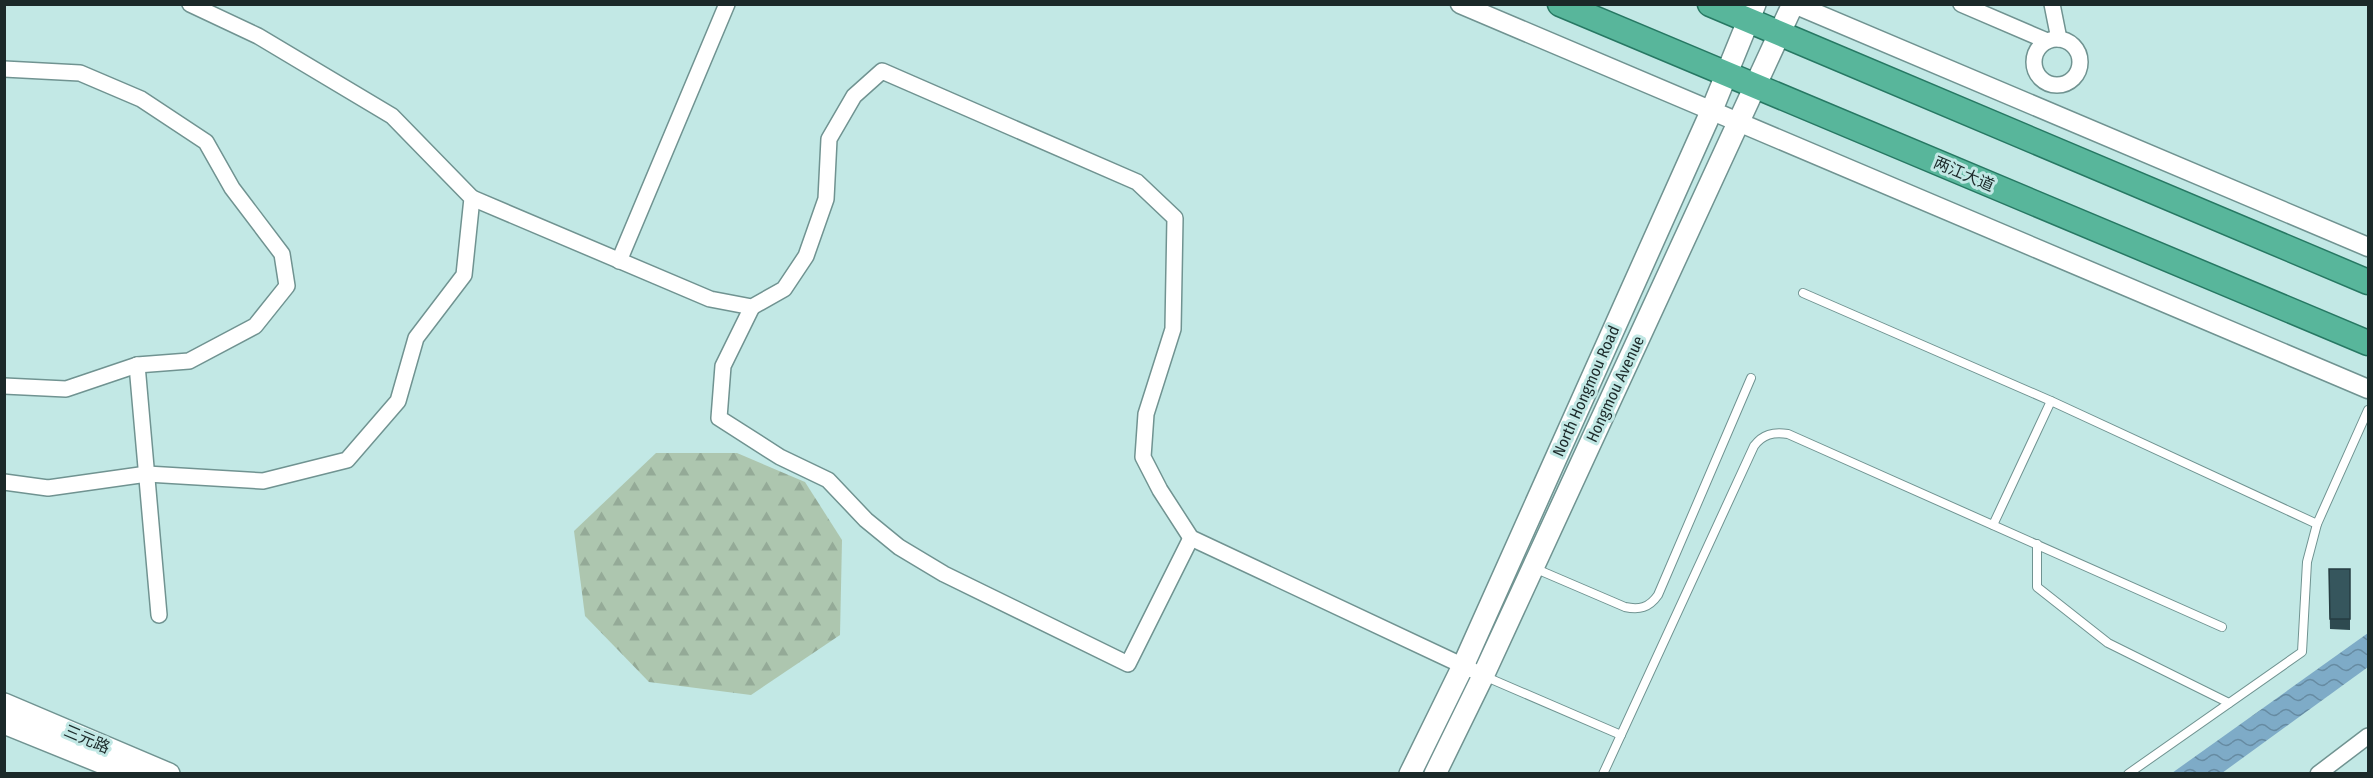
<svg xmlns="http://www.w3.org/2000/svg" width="2373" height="778" font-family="'Fira Sans Condensed','Noto Sans SC',sans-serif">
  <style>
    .forest { fill: url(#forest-firs) }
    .water { fill: url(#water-waves) }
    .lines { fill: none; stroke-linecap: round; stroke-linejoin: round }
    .service-casing { stroke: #709391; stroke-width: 10 }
    .minor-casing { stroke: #709391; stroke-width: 18 }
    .tertiary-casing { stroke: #709391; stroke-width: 21 }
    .secondary-casing { stroke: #709391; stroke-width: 24 }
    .trunk-casing { stroke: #277863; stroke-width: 27 }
    .service { stroke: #fff; stroke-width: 8 }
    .minor { stroke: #fff; stroke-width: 15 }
    .tertiary { stroke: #fff; stroke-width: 18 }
    .secondary { stroke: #fff; stroke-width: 21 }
    .trunk { stroke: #58b69b; stroke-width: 24 }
    .wall { fill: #2e4a50 }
    .building { fill: #36565d; stroke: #263c41; stroke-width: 1.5 }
    .labels { text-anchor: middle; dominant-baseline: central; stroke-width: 6; stroke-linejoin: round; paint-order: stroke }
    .street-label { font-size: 16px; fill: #1b2929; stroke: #c2e8e5 }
  </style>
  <defs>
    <pattern id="forest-firs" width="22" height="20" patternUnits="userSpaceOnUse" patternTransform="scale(1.5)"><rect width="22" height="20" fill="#adc6af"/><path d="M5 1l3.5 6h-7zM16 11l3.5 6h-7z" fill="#94aa97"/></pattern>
    <pattern id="water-waves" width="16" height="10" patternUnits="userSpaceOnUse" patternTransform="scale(1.5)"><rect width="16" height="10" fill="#7eabc7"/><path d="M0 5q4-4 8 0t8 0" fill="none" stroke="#668ba2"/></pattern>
  </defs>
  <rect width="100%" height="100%" fill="#c2e8e5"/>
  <polygon class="forest" points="656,453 737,453 805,482 842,540 840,635 751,695 649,682 585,616 574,531"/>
  <polygon class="water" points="2368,633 2368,667 2222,773 2172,773"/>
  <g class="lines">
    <defs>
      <g id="service">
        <polyline points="1803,293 2051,401 2317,524"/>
        <polyline points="1993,525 2051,401"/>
        <polyline points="2037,544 2037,587 2108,643 2229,703"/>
        <path d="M1534,568L1625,607C1639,610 1649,608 1658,595L1751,378"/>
        <polyline points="1484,676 1621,735"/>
        <path d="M1603,774L1754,446C1763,434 1773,432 1788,434L2222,627"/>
        <polyline points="2128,774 2302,652 2307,562 2317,524 2368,410"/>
      </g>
      <g id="minor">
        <polyline points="1961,4 2047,41"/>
        <polyline points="2052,4 2059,39"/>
        <circle cx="2057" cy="62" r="23"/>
        <polyline points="4,69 80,73 141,99 206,142 232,188 282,254 287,286 255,326 189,361 137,365 66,389 4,386"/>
        <polyline points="472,198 710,299 752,307 784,289 806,256 826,199 829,139 854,96 882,71 1137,182 1175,218 1173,329 1146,414 1143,457 1160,490 1191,538 1472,670"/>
        <polyline points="619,261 727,4"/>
        <polyline points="752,307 723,366 719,418 780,457 828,480 866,520 899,547 944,574 1128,664 1191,538"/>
        <polyline points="137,365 159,615"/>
        <polyline points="4,482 48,488 147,474 263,481 347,460 398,401 416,338 464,275 472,198 392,116 258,36 190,4"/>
        <polyline points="2318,774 2368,736"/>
      </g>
      <g id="tertiary">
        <polyline points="1460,4 2368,389"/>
        <polyline points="1794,4 2368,247"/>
      </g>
      <g id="secondary">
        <polyline points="4,704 169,774"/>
        <polyline points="4,723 130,774"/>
        <polyline points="1410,774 1463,666 1711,112 1755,4"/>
        <polyline points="1435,774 1483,676 1793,4"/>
      </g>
      <g id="trunk">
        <polyline points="1560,4 2368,343"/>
        <polyline points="1710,4 2368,282"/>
      </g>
    </defs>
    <use href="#service" class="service-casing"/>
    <use href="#minor" class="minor-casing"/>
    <use href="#tertiary" class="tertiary-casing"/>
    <use href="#secondary" class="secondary-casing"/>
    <use href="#trunk" class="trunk-casing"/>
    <use href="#service" class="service"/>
    <use href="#minor" class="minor"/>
    <use href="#tertiary" class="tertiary"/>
    <use href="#secondary" class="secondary"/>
    <use href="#trunk" class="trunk"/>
  </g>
  <polygon class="wall" points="2329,569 2350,569 2350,630 2330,629"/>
  <polygon class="building" points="2329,569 2350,569 2350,619 2330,619"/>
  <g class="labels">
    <g class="street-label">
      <text transform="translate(1964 174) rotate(23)">两江大道</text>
      <text transform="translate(1615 389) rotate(-65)">Hongmou Avenue</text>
      <text transform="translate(1586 391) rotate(-66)">North Hongmou Road</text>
      <text transform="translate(87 739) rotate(23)">三元路</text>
    </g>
  </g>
  <rect width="2373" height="778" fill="none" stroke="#1b2929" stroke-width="12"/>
</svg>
